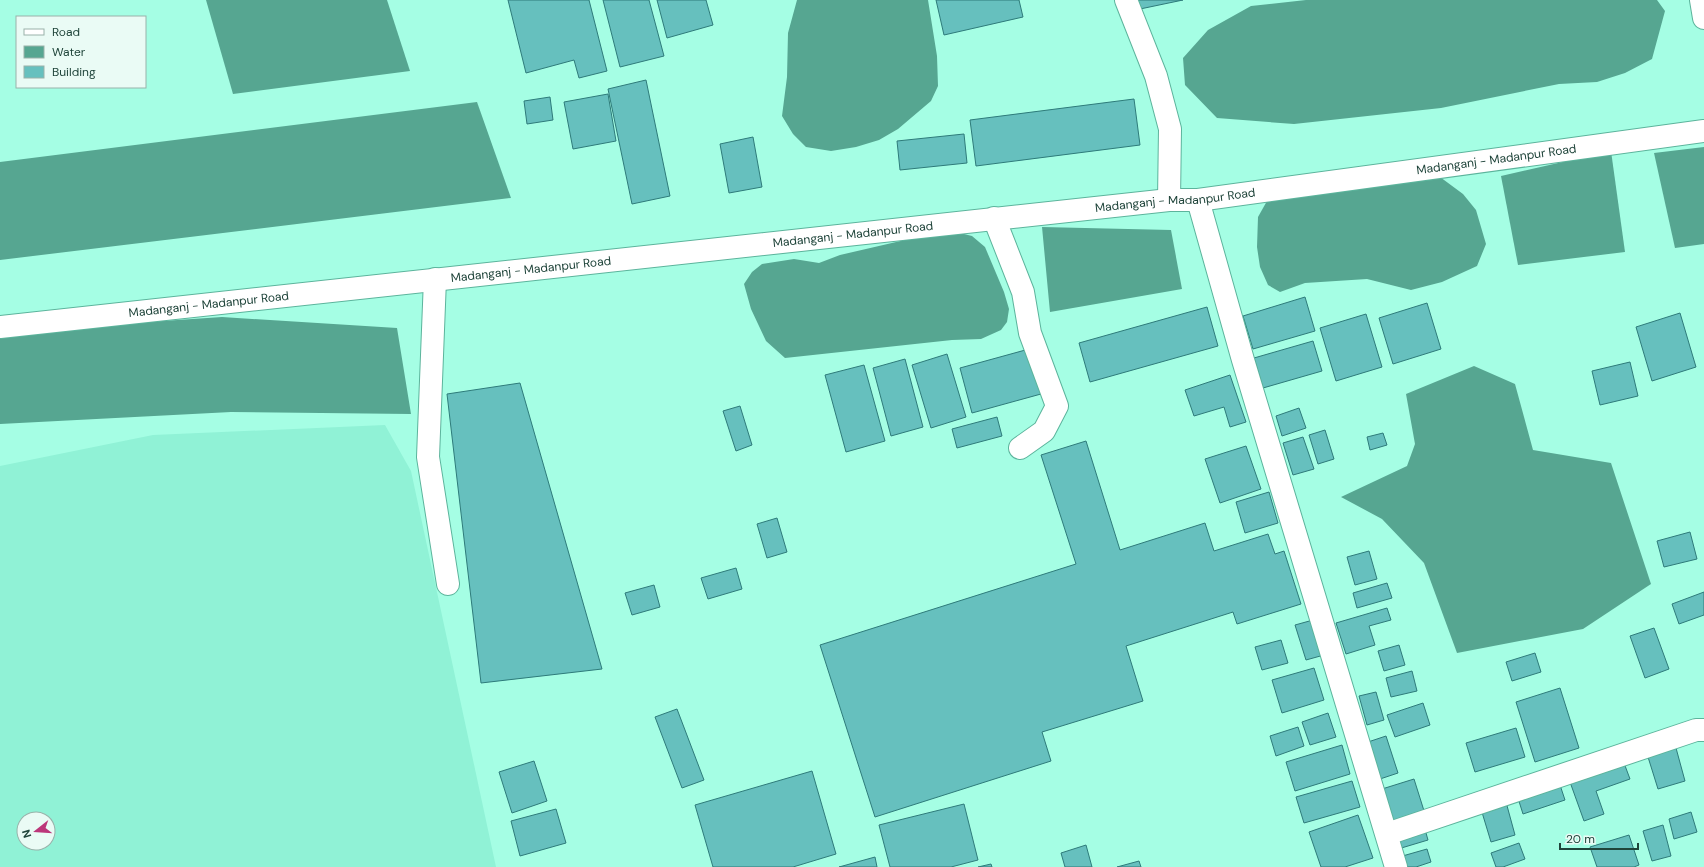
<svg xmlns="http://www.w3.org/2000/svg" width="1704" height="867" font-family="'DM Sans',sans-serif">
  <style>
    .built { fill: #90f2d6; fill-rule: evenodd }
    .water { fill: #56a691 }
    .building { fill: #66c0be; stroke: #2e7b7a }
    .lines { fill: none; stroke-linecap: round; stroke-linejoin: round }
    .minor-casing { stroke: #5cb49c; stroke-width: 24 }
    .major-casing { stroke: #5cb49c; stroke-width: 24 }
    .minor { stroke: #fff; stroke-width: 22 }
    .major { stroke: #fff; stroke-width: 22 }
    .labels { text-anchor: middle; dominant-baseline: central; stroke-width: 3; stroke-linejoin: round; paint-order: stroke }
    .street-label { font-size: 12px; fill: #1f443a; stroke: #eafbf5 }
  </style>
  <rect width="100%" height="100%" fill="#a5fee4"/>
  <path class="built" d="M385,425L411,471L496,867H0V466L153,435ZM24,819H48V843H24Z"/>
  <g class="water">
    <polygon points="206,0 387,0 410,71 233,94"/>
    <polygon points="797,0 928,0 937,56 938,86 931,101 898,129 879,140 856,147 831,151 806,147 793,134 782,116 787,77 788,33"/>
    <polygon points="1306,0 1657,0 1665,11 1652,59 1625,73 1597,82 1559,84 1441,108 1294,124 1217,118 1185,85 1183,58 1208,30 1251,6"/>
    <polygon points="477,102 511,198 0,260 0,162"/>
    <polygon points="1704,147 1704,244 1675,248 1654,153"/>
    <polygon points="1611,151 1625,252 1518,265 1501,176"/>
    <polygon points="1440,177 1463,194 1476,210 1486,244 1477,266 1442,282 1411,290 1367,279 1305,283 1280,292 1268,285 1260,267 1257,247 1258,217 1267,201"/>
    <polygon points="1042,227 1171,230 1182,289 1050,312"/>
    <polygon points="948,230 972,236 985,247 1004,292 1009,309 1007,322 1001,330 981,339 952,340 785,358 766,341 751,309 744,284 752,272 762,264 794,259 819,263 840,255"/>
    <polygon points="222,317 397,328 411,414 231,412 0,424 0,332"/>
    <polygon points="1474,366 1515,384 1533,450 1611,463 1651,584 1583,629 1457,653 1424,563 1382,519 1341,497 1407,466 1415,444 1406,394"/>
  </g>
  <g class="building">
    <polygon points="508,0 589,0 607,71 579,78 574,60 526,73"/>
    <polygon points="603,0 649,0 664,56 620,67"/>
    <polygon points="657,0 706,0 713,25 667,38"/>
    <polygon points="936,0 1019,0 1023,17 944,35"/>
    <polygon points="1138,0 1183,0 1140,9"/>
    <polygon points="646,80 670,196 632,204 608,89"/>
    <polygon points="608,94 616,141 573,149 564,102"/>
    <polygon points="550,97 553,120 527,124 524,101"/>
    <polygon points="1134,99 1140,145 976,166 970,120"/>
    <polygon points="964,134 967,163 900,170 897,141"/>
    <polygon points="753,137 762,187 729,193 720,144"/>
    <polygon points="1305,297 1315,331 1253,349 1243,316"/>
    <polygon points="1427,303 1441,349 1393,364 1379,318"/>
    <polygon points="1207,307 1218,346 1090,382 1079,343"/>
    <polygon points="1680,313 1696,367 1652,381 1636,327"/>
    <polygon points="1366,314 1382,367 1336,381 1320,328"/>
    <polygon points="1313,341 1322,371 1263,388 1254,358"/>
    <polygon points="1029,349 1041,394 972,413 960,368"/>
    <polygon points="947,354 966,417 931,428 912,365"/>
    <polygon points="905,359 923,427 891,436 873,368"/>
    <polygon points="1630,362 1638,396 1600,405 1592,371"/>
    <polygon points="864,365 885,441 846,452 825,375"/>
    <polygon points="1230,375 1246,422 1230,427 1224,407 1194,416 1185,390"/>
    <polygon points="520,383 602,669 481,683 447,394"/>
    <polygon points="740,406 752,445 736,451 723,411"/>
    <polygon points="1299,408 1306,428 1282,436 1276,416"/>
    <polygon points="997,417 1002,436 957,448 952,429"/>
    <polygon points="1325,430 1334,459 1318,464 1309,435"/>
    <polygon points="1383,433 1387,445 1370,450 1367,437"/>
    <polygon points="1303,437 1314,469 1293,475 1283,443"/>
    <polygon points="1086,441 1120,550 1205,523 1214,551 1268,534 1275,554 1284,551 1301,604 1237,624 1233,612 1126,646 1143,701 1042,732 1051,761 875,817 820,645 1076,564 1041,455"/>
    <polygon points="1246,446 1261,489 1220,503 1205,459"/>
    <polygon points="1269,492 1278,523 1245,533 1236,502"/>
    <polygon points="777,518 787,552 767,558 757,524"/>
    <polygon points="1690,532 1697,559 1664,567 1657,541"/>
    <polygon points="1369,551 1377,579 1355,585 1347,557"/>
    <polygon points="736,568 742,589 708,599 701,578"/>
    <polygon points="1387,583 1392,598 1357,608 1353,593"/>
    <polygon points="654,585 660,607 632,615 625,593"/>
    <polygon points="1704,592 1704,615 1679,624 1672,604"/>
    <polygon points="1387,608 1391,620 1369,626 1375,645 1346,654 1336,623"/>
    <polygon points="1313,620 1324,655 1306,660 1295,625"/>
    <polygon points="1654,628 1669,669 1645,678 1630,636"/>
    <polygon points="1281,640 1288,663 1262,670 1255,647"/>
    <polygon points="1399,645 1405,665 1384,671 1378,651"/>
    <polygon points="1535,653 1541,672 1512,681 1506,662"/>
    <polygon points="1314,668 1324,700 1282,713 1272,680"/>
    <polygon points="1412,671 1417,691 1391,697 1386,678"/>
    <polygon points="1560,688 1579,748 1535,762 1516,702"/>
    <polygon points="1376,692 1384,720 1367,725 1359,696"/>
    <polygon points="1423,703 1430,725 1395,737 1387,715"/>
    <polygon points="677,709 704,780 682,788 655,717"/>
    <polygon points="1328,713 1336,737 1310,745 1302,722"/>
    <polygon points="1298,727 1304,746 1276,756 1270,736"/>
    <polygon points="1516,728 1525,757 1475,772 1466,743"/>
    <polygon points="1386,736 1398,773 1380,779 1368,742"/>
    <polygon points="1342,745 1350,774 1295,791 1286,762"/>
    <polygon points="1676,748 1685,781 1658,789 1648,757"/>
    <polygon points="534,761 547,801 512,813 499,772"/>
    <polygon points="1624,763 1630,779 1596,791 1604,814 1584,821 1570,782"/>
    <polygon points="812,771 836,854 793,867 713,867 695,805"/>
    <polygon points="1414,779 1425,814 1393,824 1382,789"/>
    <polygon points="1352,781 1360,807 1304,823 1296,797"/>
    <polygon points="1559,782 1565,800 1523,814 1517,795"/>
    <polygon points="1506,802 1515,835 1491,842 1481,809"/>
    <polygon points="964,804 978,860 951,867 890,867 879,825"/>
    <polygon points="556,809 566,843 520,856 511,821"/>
    <polygon points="1691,812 1697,832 1674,839 1669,819"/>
    <polygon points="1358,815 1373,858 1345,867 1321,867 1309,832"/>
    <polygon points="1663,825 1671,856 1652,861 1643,831"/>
    <polygon points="1424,826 1428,840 1398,849 1393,835"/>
    <polygon points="1629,835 1639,865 1634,867 1597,867 1590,847"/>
    <polygon points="1519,843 1525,859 1503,867 1496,867 1491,853"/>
    <polygon points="1086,845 1092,867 1065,867 1061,853"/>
    <polygon points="1427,849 1431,862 1416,867 1402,867 1399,857"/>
    <polygon points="875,857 877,867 839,867"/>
    <polygon points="1139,861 1141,867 1117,867"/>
    <polygon points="991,864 992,867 978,867"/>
  </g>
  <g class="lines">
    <defs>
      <g id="minor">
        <polyline points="1126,0 1156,76 1170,129 1169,200"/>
        <polyline points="1701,0 1704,18"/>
        <polyline points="1198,200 1243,360 1396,867"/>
        <polyline points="994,218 1023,292 1030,333 1057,406 1044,431 1020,448"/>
        <polyline points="435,279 428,457 448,584"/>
        <polyline points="1387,834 1696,730 1704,730"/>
      </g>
      <g id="major">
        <path id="s1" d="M0,327L1169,200H1198L1704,131"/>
      </g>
    </defs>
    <use href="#minor" class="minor-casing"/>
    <use href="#major" class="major-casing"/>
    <use href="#minor" class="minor"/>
    <use href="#major" class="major"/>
  </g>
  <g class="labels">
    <g class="street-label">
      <text stroke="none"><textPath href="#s1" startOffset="1506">Madanganj - Madanpur Road</textPath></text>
      <text stroke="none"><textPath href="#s1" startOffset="1182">Madanganj - Madanpur Road</textPath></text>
      <text stroke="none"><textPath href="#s1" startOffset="858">Madanganj - Madanpur Road</textPath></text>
      <text stroke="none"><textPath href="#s1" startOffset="534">Madanganj - Madanpur Road</textPath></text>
      <text stroke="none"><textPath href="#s1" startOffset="210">Madanganj - Madanpur Road</textPath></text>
    </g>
  </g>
  <rect x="16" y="16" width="130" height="72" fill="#eafbf5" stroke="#99b2aa"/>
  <rect x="24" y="29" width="20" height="6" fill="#ffffff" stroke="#99b2aa"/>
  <text x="52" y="36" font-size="12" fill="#1f443a">Road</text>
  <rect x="24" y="46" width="20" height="12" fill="#56a691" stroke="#99b2aa"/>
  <text x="52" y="56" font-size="12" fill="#1f443a">Water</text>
  <rect x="24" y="66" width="20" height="12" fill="#66c0be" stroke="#99b2aa"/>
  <text x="52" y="76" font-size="12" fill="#1f443a">Building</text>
  <g transform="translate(36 831) rotate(253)"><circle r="19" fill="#eafbf5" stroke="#99b2aa"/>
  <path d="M0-3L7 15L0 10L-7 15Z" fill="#bc377a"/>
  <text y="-6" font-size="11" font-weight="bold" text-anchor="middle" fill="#1f443a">N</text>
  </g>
  <path d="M1560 843v6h78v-6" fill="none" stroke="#1f443a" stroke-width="2"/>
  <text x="1566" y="843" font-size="12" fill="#1f443a" stroke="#eafbf5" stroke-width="3" paint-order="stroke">20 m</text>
</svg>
